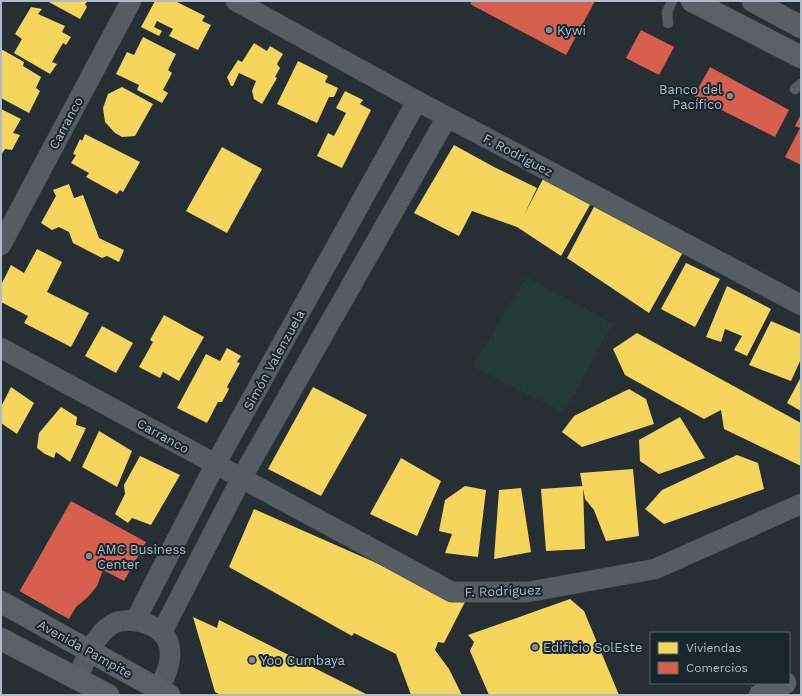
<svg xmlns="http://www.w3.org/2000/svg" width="802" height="696" font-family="'Work Sans',sans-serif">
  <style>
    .green { fill: #223937 }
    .homes { fill: #f6d55c }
    .shops { fill: #d6604d }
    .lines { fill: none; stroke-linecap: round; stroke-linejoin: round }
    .lane-casing { stroke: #434a4e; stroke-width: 11 }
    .street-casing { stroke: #434a4e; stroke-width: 21 }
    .secondary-casing { stroke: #434a4e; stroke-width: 23 }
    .primary-casing { stroke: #424b50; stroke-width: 23 }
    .lane { stroke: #545d62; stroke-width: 10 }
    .street { stroke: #545d62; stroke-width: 20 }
    .secondary { stroke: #586167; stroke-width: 22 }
    .primary { stroke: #575f64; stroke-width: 22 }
    .poi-dot { fill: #7d8b94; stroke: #18262e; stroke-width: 1.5 }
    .labels { text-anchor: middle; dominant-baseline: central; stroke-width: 4; stroke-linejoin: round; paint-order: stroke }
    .poi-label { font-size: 13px; fill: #adbcc7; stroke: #18262e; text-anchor: start }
    .street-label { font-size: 13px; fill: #adbcc7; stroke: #18262e }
  </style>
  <rect width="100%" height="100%" fill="#252f34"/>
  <polygon class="green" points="527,277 613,324 563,413 472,366"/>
  <g class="homes">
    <polygon points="47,1 88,1 85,4 87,7 80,19"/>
    <polygon points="155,1 175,1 205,16 202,21 211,25 198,50 169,36 173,29 157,21 154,27 162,31 159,36 141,27"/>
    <polygon points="31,7 42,9 38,14 65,26 62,32 71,37 66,45 63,43 52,62 57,64 50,74 14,53 22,39 15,34"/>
    <polygon points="143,37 176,54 168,70 172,73 163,90 168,93 162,103 137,90 139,85 116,74 127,52 134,55"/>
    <polygon points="254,43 267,51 270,46 283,54 277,64 280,68 275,77 277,78 262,104 254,99 252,91 256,81 239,73 233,86 231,86 227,77 238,60 242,62"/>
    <polygon points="1,49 24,62 23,66 41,77 36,88 40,91 29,113 1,98"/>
    <polygon points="298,61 328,76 325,82 338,88 334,97 329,97 317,123 277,104"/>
    <polygon points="122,87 153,104 135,136 122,137 115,133 105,122 103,108 108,94"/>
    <polygon points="345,91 363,100 360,104 371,110 342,168 317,156 328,133 334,136 346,113 336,108"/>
    <polygon points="1,109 21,119 13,133 20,135 12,150 5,149 1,155"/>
    <polygon points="85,134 140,162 123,192 120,190 117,194 86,177 89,173 71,163 76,155 73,154 80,139 82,141"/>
    <polygon points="454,145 494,167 537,188 524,215 543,179 591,203 561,256 517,227 472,211 459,236 414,213"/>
    <polygon points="222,147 262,169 227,233 186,211"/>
    <polygon points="69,184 74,198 83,195 99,238 124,250 119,262 107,256 102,258 73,243 69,232 59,227 52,230 41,223 56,196 53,190"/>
    <polygon points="596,203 683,252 649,313 567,258"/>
    <polygon points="37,249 62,262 47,292 89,313 71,347 24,323 28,316 1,302 1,285 11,265 24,273"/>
    <polygon points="686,263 720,279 695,327 661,309"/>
    <polygon points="727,286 771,309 747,356 734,350 742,336 725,329 721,342 706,337"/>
    <polygon points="164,315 204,337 179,381 163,372 160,378 139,367 153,342 150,340"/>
    <polygon points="771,321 801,334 801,359 791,381 749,365"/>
    <polygon points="102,326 133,343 116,373 85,356"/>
    <polygon points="637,333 801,423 801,466 724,429 721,410 704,419 625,375 613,349"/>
    <polygon points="227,348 241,356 237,362 240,363 227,387 229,389 222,402 218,402 207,423 177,408 206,354 220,361"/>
    <polygon points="801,377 801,411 787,403"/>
    <polygon points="11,387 34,403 17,434 1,423 1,407"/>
    <polygon points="313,387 367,415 321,496 268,469"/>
    <polygon points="629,389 646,399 654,424 582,447 562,432 574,416"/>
    <polygon points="61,407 77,417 76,425 86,428 70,462 56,452 54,458 45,454 37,448 39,433"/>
    <polygon points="680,417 705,458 659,474 640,461 639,440"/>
    <polygon points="99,431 132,451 117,487 82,467"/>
    <polygon points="737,455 758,463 764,489 664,524 645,509 662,490"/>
    <polygon points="140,456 180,475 151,525 132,518 128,523 115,514 125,494 124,485"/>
    <polygon points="401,458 441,481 417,536 370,514"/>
    <polygon points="633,469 639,536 606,541 594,510 585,499 580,473"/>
    <polygon points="465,486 486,490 478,557 445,553 452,534 439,531 445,500"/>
    <polygon points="583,486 585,549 546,551 541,489"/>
    <polygon points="521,488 531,552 494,559 499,490"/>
    <polygon points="254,509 465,602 444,643 438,642 435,650 449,669 462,695 411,695 396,654 354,633 352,636 229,567"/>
    <polygon points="60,522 103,547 62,615 20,591"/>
    <polygon points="570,599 584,611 619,695 489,695 470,651 474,642 468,635"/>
    <polygon points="193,617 217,628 219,620 368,695 221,695 215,692"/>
  </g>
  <g class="shops">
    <polygon points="472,1 595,1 566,55 470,4"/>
    <polygon points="641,30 674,47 659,75 626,58"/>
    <polygon points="710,67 789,110 775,137 694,96"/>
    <polygon points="801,114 801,165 785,157 800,128 795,126"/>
    <polygon points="71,501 146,542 124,581 103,570 97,586 88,597 76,607 69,619 20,591"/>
  </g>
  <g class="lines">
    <defs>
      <g id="lane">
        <polyline points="668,23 667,12 672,1"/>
        <polyline points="795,89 801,84"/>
      </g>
      <g id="street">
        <polyline points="236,1 417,101 801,305"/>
        <polyline points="1,245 131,1"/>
        <polyline points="1,348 452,592 528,592 655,569 801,504"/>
        <polyline points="135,621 215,465 417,101"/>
        <polyline points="162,632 241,479 447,117"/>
        <path d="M77,679C85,661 94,636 111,625C120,619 131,620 141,622C183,633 172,667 155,695"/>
      </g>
      <g id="secondary">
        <polyline points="692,1 801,57"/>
        <polyline points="1,602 169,695"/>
        <polyline points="1,639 108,695"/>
        <polyline points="760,695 785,683"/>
      </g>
      <polyline id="primary" points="753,1 801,27"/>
    </defs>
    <use href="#lane" class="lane-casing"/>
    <use href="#street" class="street-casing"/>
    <use href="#secondary" class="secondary-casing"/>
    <use href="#primary" class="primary-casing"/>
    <use href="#lane" class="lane"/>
    <use href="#street" class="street"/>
    <use href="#secondary" class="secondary"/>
    <use href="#primary" class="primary"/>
  </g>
  <g class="poi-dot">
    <circle cx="549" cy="30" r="4"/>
    <circle cx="730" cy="96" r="4"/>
    <circle cx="89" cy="556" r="4"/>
    <circle cx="535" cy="647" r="4"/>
    <circle cx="252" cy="660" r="4"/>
  </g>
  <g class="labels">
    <g class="poi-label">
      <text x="557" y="30">Kywi</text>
      <text x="722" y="89" text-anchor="end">Banco del<tspan x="722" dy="15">Pacífico</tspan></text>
      <text x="97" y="549">AMC Business<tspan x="97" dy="15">Center</tspan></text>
      <text x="543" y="647">Edificio SolEste</text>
      <text x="260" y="660">Yoo Cumbaya</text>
    </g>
    <g class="street-label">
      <text transform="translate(66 123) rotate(-62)">Carranco</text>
      <text transform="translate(518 155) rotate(28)">F. Rodríguez</text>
      <text transform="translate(274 360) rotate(-61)">Simón Valenzuela</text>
      <text transform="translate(163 436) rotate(29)">Carranco</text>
      <text transform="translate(503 591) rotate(-2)">F. Rodríguez</text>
      <text transform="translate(85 649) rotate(29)">Avenida Pampite</text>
    </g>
  </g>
  <rect width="802" height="696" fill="none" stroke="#adbcc7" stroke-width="4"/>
  <rect x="650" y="632" width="140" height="52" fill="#18262e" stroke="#54626b"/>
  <rect x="658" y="642" width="20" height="12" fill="#f6d55c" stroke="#54626b"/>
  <text x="686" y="652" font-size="12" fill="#adbcc7">Viviendas</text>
  <rect x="658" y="662" width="20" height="12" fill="#d6604d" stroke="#54626b"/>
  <text x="686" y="672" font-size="12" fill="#adbcc7">Comercios</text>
</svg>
